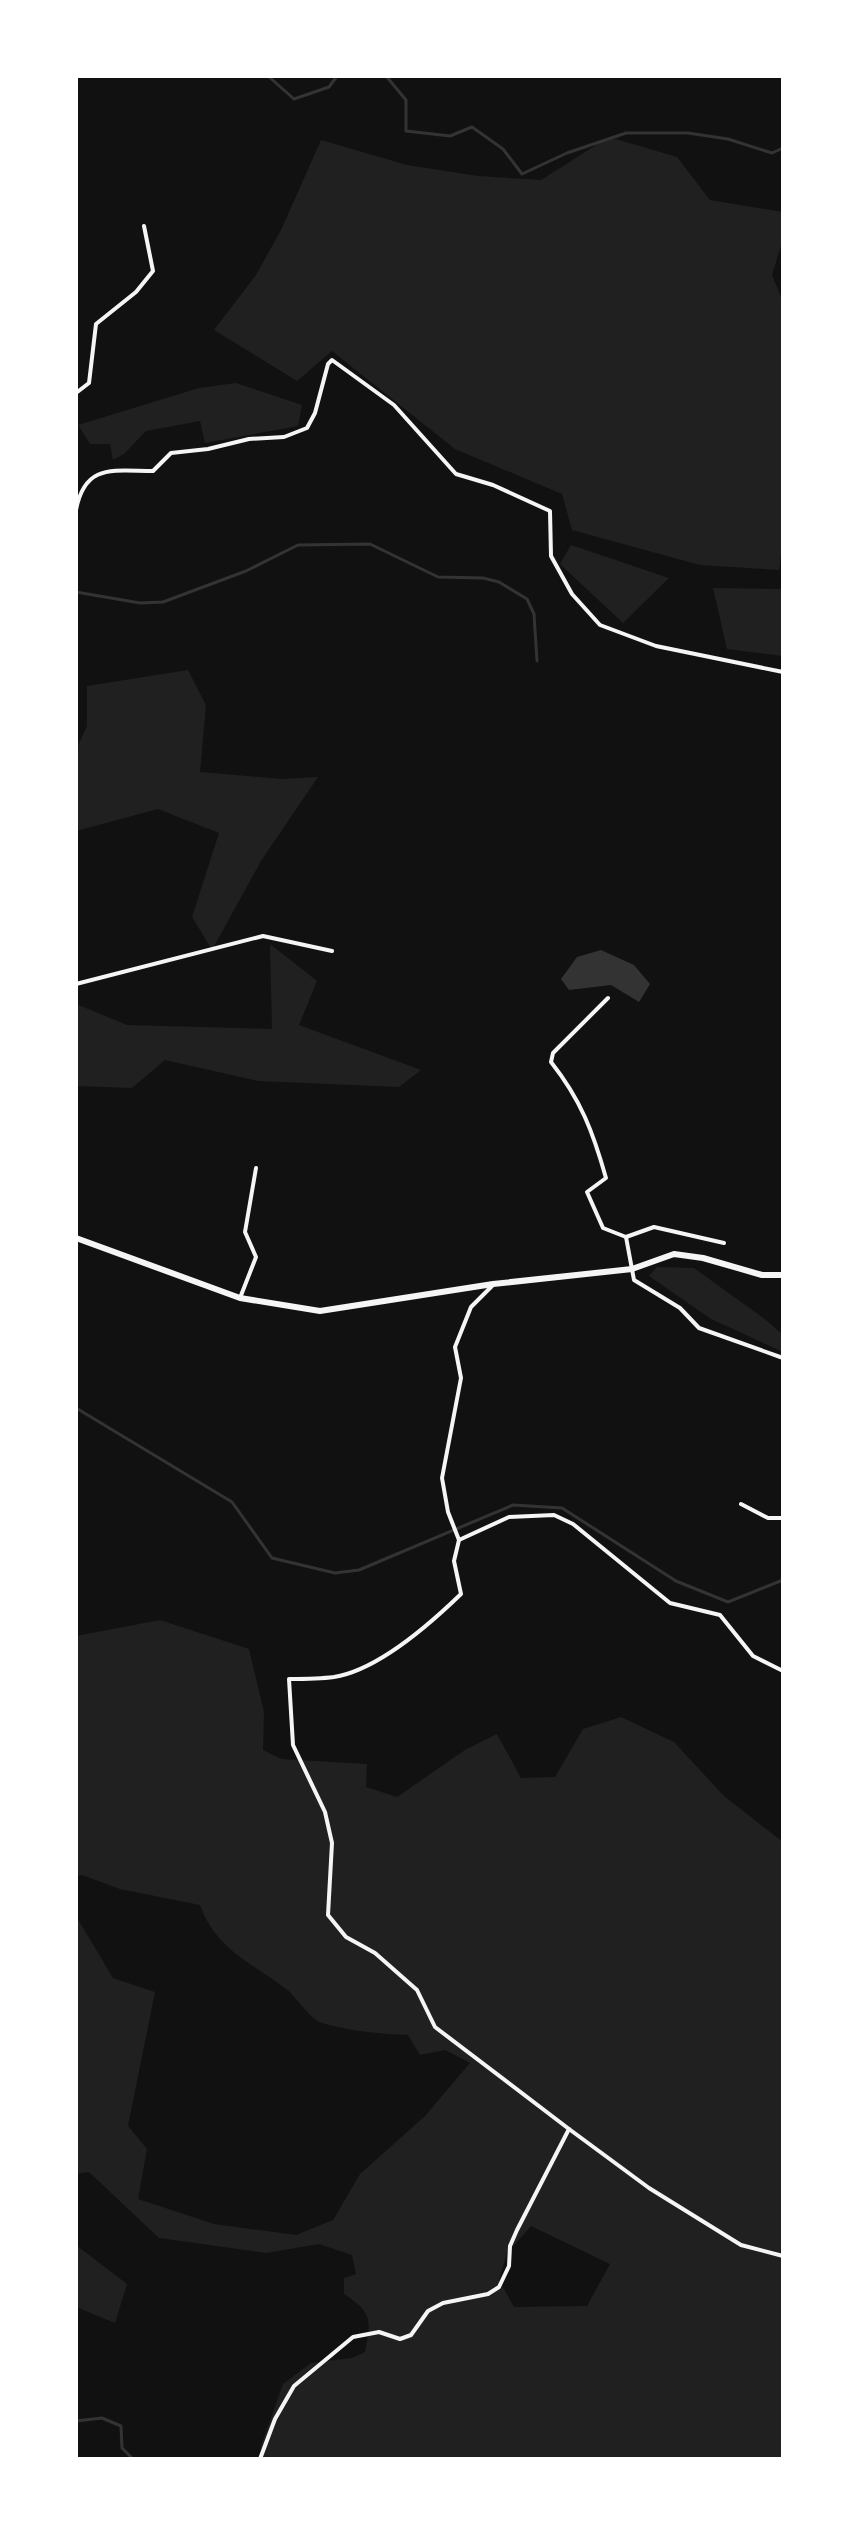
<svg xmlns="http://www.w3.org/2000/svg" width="859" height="2535" font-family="'Zilla Slab',serif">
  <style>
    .green { fill: #202020; fill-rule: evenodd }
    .water { fill: #333 }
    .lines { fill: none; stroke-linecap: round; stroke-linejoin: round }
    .stream { stroke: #333; stroke-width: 3 }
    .minor { stroke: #f5f5f5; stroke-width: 4 }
    .tertiary { stroke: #f5f5f5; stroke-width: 6 }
  </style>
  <rect width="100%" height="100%" fill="#111"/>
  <g class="green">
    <polygon points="609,137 677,157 710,200 783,212 783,239 772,275 783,302 783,540 779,570 700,565 572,530 562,494 455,449 332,351 297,381 214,330 256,275 281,230 321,140 407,165 478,176 541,180"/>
    <polygon points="236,383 302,405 298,426 205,443 200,421 146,431 124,454 113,460 110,444 90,444 78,425 199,388"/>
    <polygon points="571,545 669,578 623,623 560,564"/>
    <polygon points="713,588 783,589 783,656 727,649"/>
    <polygon points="188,670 206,705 200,772 282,779 318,777 261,861 212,950 192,917 219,833 158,809 76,831 76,750 87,726 87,686"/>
    <polygon points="270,944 317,981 299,1025 421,1070 399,1087 258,1081 165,1060 132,1088 76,1086 76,1004 127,1025 272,1029"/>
    <polygon points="657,1267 694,1268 766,1320 783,1335 783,1352 711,1319 649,1276"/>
    <path d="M160,1620L249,1649L264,1712L263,1750L281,1759L367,1764L366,1787L397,1797L465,1750L497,1734L521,1778L555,1777L583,1729L621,1717L674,1742L724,1796L783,1842V2459H261V2446L283,2384L311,2363L352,2358L365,2352C371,2320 373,2313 344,2294V2278L356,2274L352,2255L319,2244L266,2253L159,2238L89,2172L76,2174V1916L113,1978L155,1992L128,2126L147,2149L138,2199L214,2224L296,2235L333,2220L360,2174L425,2116L470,2063L445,2050L420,2055L408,2035C380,2034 349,2031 322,2023C308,2018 298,1998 286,1989C251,1962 216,1950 200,1905L120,1889L82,1875L76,1876V1636ZM531,2226L610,2264L587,2306L514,2307L499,2280L507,2253Z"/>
    <polygon points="76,2245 127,2284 115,2323 76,2307"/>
  </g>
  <polygon class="water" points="601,950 634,965 650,984 639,1002 611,985 569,990 561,979 577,957"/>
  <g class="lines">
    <g class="stream">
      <polyline points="268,76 294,99 329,87 337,76"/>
      <polyline points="386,76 406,100 406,131 450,136 472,127 503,149 522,174 567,153 626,133 688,133 728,139 772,153 783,148"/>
      <polyline points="76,592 140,603 163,602 246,571 298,545 370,544 438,577 483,578 499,582 527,599 534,614 537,661"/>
      <polyline points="76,1408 232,1502 272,1558 335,1573 359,1570 513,1505 562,1508 676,1581 728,1602 783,1580"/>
      <polyline points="76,2421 102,2418 121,2426 122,2448 133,2459"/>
    </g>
    <g class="minor">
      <polyline points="76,393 89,383 96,324 136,292 153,271 144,226"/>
      <path d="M76,510C85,463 113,471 153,471L171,453L208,449L249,439L284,437L307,428L315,413L328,364L332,360L394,405L456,474L493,485L550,511L551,556L572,594L600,625L656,646L783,672"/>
      <polyline points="76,513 76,559"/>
      <polyline points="76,984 263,936 332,951"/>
      <path d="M608,998L553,1053L551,1062C581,1100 593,1132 606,1178L587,1192L603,1228L626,1237L634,1280L680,1308L699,1328L783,1358"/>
      <polyline points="626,1237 654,1227 724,1243"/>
      <path d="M492,1286L471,1307L455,1347L461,1378L442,1478L448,1512L459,1540L454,1561L461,1594C430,1624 378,1670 334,1677C319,1679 304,1679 289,1679L293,1745L325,1812L332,1843L328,1915L346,1937L375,1953L417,1990L435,2027L569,2129L649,2188L741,2245L783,2256"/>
      <polyline points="240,1298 256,1257 245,1232 256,1168"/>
      <polyline points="741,1504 768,1518 783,1518"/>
      <polyline points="459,1540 509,1517 554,1515 573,1524 670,1603 720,1615 753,1656 783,1671"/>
      <polyline points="260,2459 275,2419 294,2386 353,2337 379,2332 400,2339 411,2335 428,2311 443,2303 488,2294 499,2287 509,2266 510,2246 517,2230 569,2129"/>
    </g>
    <polyline class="tertiary" points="76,1238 240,1298 320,1311 493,1284 632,1269 674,1254 703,1258 762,1275 783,1275"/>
  </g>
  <rect width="859" height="2535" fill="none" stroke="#ffffff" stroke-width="156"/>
</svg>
